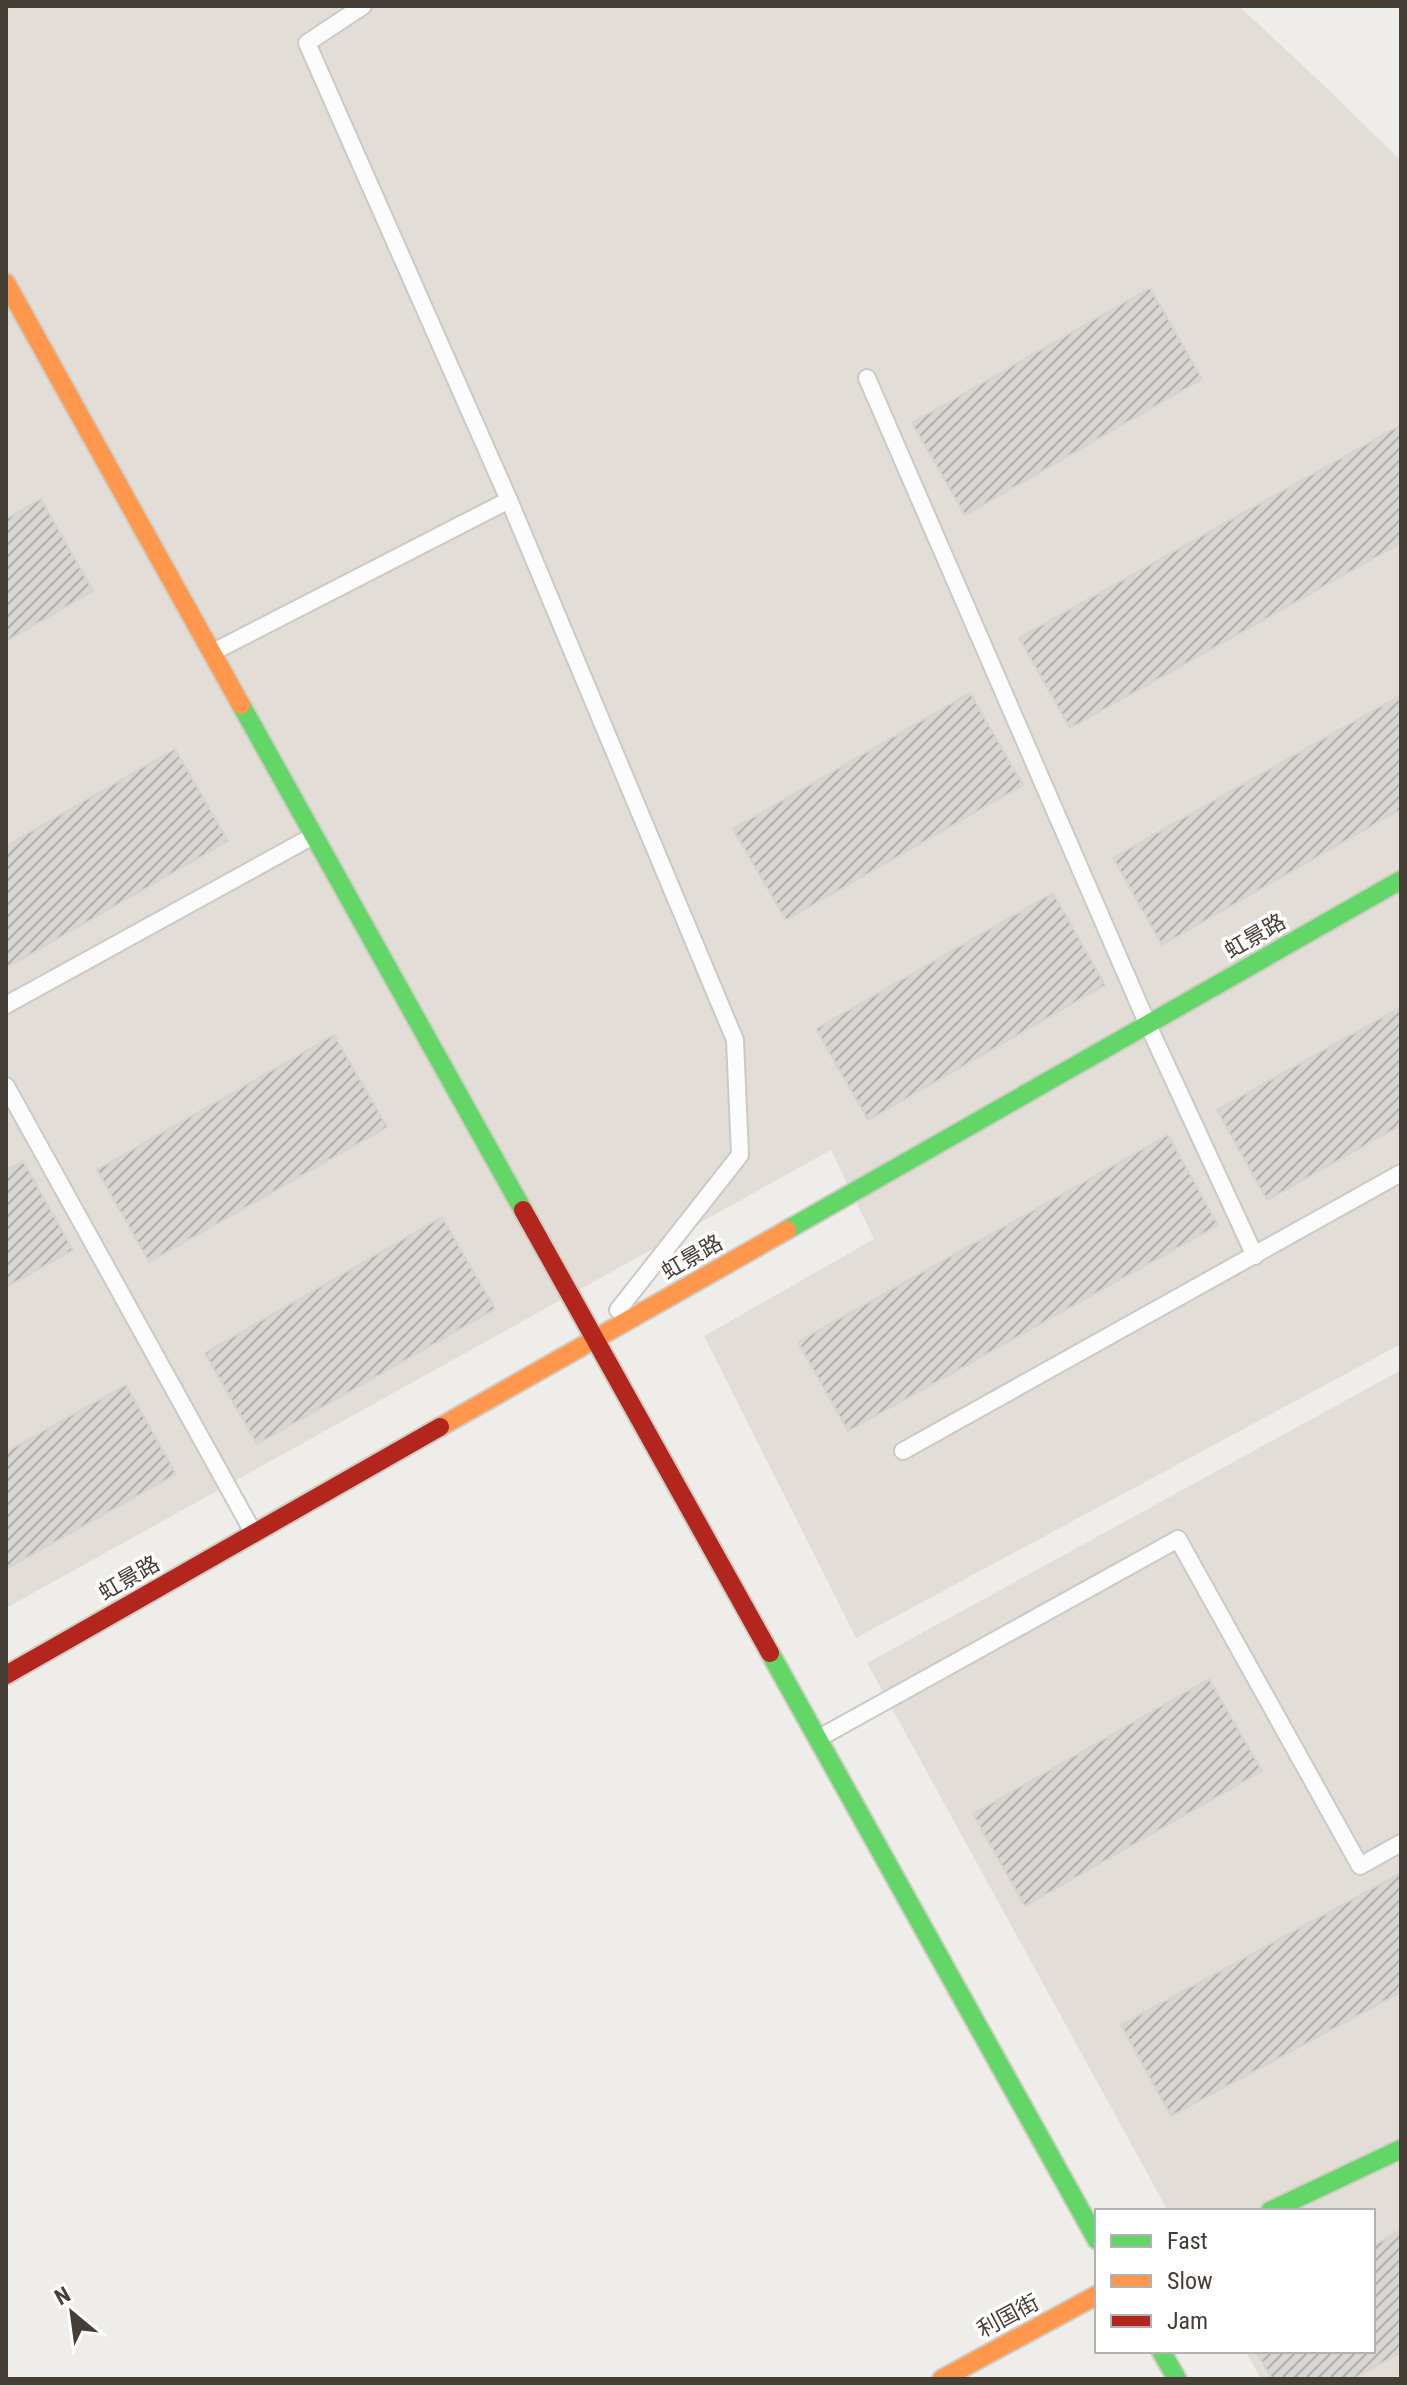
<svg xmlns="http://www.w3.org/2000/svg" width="1407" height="2385" font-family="'Roboto Condensed','Noto Sans SC',sans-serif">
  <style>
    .residential { fill: #e2ded7 }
    .building { fill: url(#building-hatch); stroke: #d6d4cf; stroke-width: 2 }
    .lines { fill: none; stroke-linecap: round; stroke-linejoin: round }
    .lane-casing { stroke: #cbc9c5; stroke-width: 20 }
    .fast-casing { stroke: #cfccc3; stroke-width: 22 }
    .slow-casing { stroke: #cfccc3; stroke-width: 22 }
    .jam-casing { stroke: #cfccc3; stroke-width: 22 }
    .lane { stroke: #fcfcfc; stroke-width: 16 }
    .fast { stroke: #63d668; stroke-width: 18 }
    .slow { stroke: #ff974d; stroke-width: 18 }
    .jam { stroke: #b3261e; stroke-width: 18 }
    .labels { text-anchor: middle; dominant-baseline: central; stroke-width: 7; stroke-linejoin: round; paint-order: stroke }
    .street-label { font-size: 22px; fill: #443e36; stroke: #fff }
  </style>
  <defs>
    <pattern id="building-hatch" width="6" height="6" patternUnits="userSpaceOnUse" patternTransform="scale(2)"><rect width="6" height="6" fill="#d8d6d2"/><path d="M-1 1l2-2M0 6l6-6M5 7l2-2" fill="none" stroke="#b1afab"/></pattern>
  </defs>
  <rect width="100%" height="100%" fill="#eeede9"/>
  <g class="residential">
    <polygon points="6,6 1239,6 1330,91 1401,161 1401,1344 856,1638 704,1336 874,1239 831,1150 6,1608"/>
    <polygon points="1401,1370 1401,2379 1261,2379 1245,2351 1373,2351 1373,2211 1168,2211 867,1663"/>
  </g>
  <g class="building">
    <polygon points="1150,288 1202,379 965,515 912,423"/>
    <polygon points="1401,425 1401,543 1070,728 1019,638"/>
    <polygon points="41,499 93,591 6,641 6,519"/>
    <polygon points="970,693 1023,785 786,920 733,829"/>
    <polygon points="1401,695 1401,809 1162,945 1113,858"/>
    <polygon points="175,749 228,841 6,968 6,846"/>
    <polygon points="1053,893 1105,985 868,1120 816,1029"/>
    <polygon points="1401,1007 1401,1125 1267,1200 1217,1110"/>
    <polygon points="334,1035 387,1127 149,1262 97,1170"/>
    <polygon points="1168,1135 1218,1225 848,1431 798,1342"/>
    <polygon points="23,1161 73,1250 6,1287 6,1170"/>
    <polygon points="442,1217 495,1309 257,1444 205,1353"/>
    <polygon points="126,1385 176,1474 6,1569 6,1452"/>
    <polygon points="1209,1679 1262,1771 1025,1906 973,1814"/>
    <polygon points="1401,1873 1401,1992 1171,2116 1121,2025"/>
    <polygon points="1401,2230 1401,2352 1353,2379 1272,2379 1256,2351 1373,2351 1373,2246"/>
  </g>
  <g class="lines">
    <defs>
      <g id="lane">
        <polyline points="363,6 307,43 509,500 735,1040 740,1155 618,1310"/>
        <polyline points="867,378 1148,1025 1255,1256"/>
        <polyline points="213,652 509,500"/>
        <polyline points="6,1005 313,836"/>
        <polyline points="6,1086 253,1532"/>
        <polyline points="903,1451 1401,1173"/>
        <polyline points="819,1738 1178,1539 1360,1866 1401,1843"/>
      </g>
      <g id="fast">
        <polyline points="241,705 523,1210"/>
        <polyline points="787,1230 1401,880"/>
        <polyline points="770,1653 1097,2240"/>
        <polyline points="1270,2211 1401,2149"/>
        <polyline points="1161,2351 1177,2379"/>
      </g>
      <g id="slow">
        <polyline points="6,283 241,705"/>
        <polyline points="440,1427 787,1230"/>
        <polyline points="942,2379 1097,2295"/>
      </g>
      <g id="jam">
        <polyline points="523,1210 770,1653"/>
        <polyline points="6,1675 440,1427"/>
      </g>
    </defs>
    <use href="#lane" class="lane-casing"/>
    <use href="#fast" class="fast-casing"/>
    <use href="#slow" class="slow-casing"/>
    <use href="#jam" class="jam-casing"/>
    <use href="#lane" class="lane"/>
    <use href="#fast" class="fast"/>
    <use href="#slow" class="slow"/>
    <use href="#jam" class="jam"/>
  </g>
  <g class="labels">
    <g class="street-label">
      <text transform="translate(1255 936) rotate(-30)">虹景路</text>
      <text transform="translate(692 1257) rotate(-30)">虹景路</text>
      <text transform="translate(129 1578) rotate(-30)">虹景路</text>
      <text transform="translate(1008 2316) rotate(-28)">利国街</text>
    </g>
  </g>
  <rect width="1407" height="2385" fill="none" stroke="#443e36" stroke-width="16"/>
  <rect x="1095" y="2209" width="280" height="144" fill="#ffffff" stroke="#b4b2af" stroke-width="2"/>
  <rect x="1111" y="2235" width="40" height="12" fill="#63d668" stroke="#b4b2af" stroke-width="2"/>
  <text x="1167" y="2249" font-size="24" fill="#443e36">Fast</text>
  <rect x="1111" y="2275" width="40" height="12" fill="#ff974d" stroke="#b4b2af" stroke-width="2"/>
  <text x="1167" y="2289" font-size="24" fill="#443e36">Slow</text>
  <rect x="1111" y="2315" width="40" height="12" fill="#b3261e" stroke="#b4b2af" stroke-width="2"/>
  <text x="1167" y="2329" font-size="24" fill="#443e36">Jam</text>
  <g transform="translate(72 2313) rotate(331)" stroke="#ffffff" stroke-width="6" paint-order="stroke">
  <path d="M0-6L14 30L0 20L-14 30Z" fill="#443e36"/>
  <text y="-12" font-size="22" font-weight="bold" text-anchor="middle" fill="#443e36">N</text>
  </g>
</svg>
